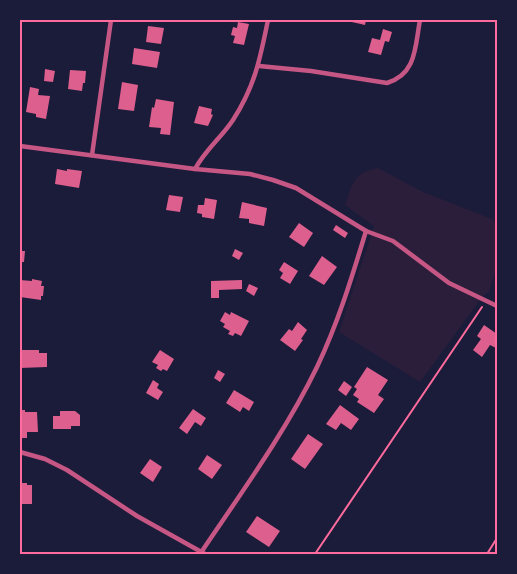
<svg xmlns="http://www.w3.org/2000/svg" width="517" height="574" font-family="Helvetica,sans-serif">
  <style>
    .green { fill: #2a1e3b }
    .building { fill: #dd5f8e }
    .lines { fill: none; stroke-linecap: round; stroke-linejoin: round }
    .path { stroke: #ff6b9d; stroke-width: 2 }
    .minor { stroke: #c65784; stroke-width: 4.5 }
    .neatline { fill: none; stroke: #ff6b9d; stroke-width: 2 }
  </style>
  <rect width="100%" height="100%" fill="#1b1b3a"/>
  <path class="green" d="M378,168L423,192L492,219L497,225V266L489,292L483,296L420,382L339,332L374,226L345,205C353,183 353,173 378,168Z"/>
  <g class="building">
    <polygon points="343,20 366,20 365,25"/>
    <polygon points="238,22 249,24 244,45 233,43 235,36 231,35 233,27 237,28"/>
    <polygon points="148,26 164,28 161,44 146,42"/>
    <polygon points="383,29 392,32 389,42 385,41 381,55 368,52 372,38 380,40"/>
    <polygon points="134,48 160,52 157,68 132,64"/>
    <polygon points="45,69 55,71 53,82 44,81"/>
    <polygon points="70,70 86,71 85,83 83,83 82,91 68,89"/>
    <polygon points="122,82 138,85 134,111 118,109"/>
    <polygon points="30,87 39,89 38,95 50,96 46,119 36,117 36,114 26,112"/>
    <polygon points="156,99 174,102 170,135 160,134 161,128 149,127 152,107 154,108"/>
    <polygon points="199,106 212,109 211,114 213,115 208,126 194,123"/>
    <polygon points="57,169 67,171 67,169 82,171 79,188 55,184"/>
    <polygon points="169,195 183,197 180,212 166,210"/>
    <polygon points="205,198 217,200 214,219 202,217 202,214 197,213 198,205 204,205"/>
    <polygon points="242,202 267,208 264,226 249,223 249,219 239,218"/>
    <polygon points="299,223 313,233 304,247 289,237"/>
    <polygon points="336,225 348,233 345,238 333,230"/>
    <polygon points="235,249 243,253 239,260 232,256"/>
    <polygon points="20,251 25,251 24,262 20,262"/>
    <polygon points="322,256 337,267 324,285 309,276"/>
    <polygon points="284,262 298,271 290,284 280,278 283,273 279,270"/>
    <polygon points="32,279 42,281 41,286 44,286 43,296 41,296 41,300 20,297 20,280 32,281"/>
    <polygon points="242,280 242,289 219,290 219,298 211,298 211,281"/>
    <polygon points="249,284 258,288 254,296 246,291"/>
    <polygon points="225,312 230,315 231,312 249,321 241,336 235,333 233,336 228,334 230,331 223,327 225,324 220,321"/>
    <polygon points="298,322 307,330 301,339 303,340 295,351 280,340 289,329 292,331"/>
    <polygon points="484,325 497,334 497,347 496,348 490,345 482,357 473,350 481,339 477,336"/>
    <polygon points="20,350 39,350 39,353 47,353 47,367 20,368"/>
    <polygon points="160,350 174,359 167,371 163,369 161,371 156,368 158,365 152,362"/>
    <polygon points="367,367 388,380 378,395 384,399 374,413 357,402 359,399 353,395 357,389 354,387"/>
    <polygon points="218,370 225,374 220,382 214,378"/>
    <polygon points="153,380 159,384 157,388 163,392 158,400 146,393"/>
    <polygon points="344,381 352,387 346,396 338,390"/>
    <polygon points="234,390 254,402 249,411 243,407 240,412 226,403"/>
    <polygon points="340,405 359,419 351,430 341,423 336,430 326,424"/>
    <polygon points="193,409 206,418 201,426 195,422 187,434 179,428"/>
    <polygon points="20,410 25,410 25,412 37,412 38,432 27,432 27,438 20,438"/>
    <polygon points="60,411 75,411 80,415 80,426 71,426 71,429 53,429 53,416 60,416"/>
    <polygon points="308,434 323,444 305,469 291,459"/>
    <polygon points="207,455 222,465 212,479 198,469"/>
    <polygon points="150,459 162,467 153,482 140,473"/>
    <polygon points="21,483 27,483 27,485 32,485 32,504 20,504"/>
    <polygon points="257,516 280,531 269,547 246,532"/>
  </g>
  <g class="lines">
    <g class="path">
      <polyline points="315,554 482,307"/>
      <polyline points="487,554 497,538"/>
    </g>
    <g class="minor">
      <path d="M259,66L311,71L387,83C417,74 415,46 420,20"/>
      <polyline points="20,146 195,169 250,174 273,180 296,188 366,231 393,241 449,283 497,306"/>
      <polyline points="92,155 111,20"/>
      <path d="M195,169C206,149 221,138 233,120C255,86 260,59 268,20"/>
      <polyline points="20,452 45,459 67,470 137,516 205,554"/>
      <path d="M200,554C241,493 285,433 317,367C338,323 352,277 366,231"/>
    </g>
  </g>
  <rect width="517" height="574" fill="none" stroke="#1b1b3a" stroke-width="42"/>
  <rect x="21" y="21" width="475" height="532" class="neatline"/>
</svg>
